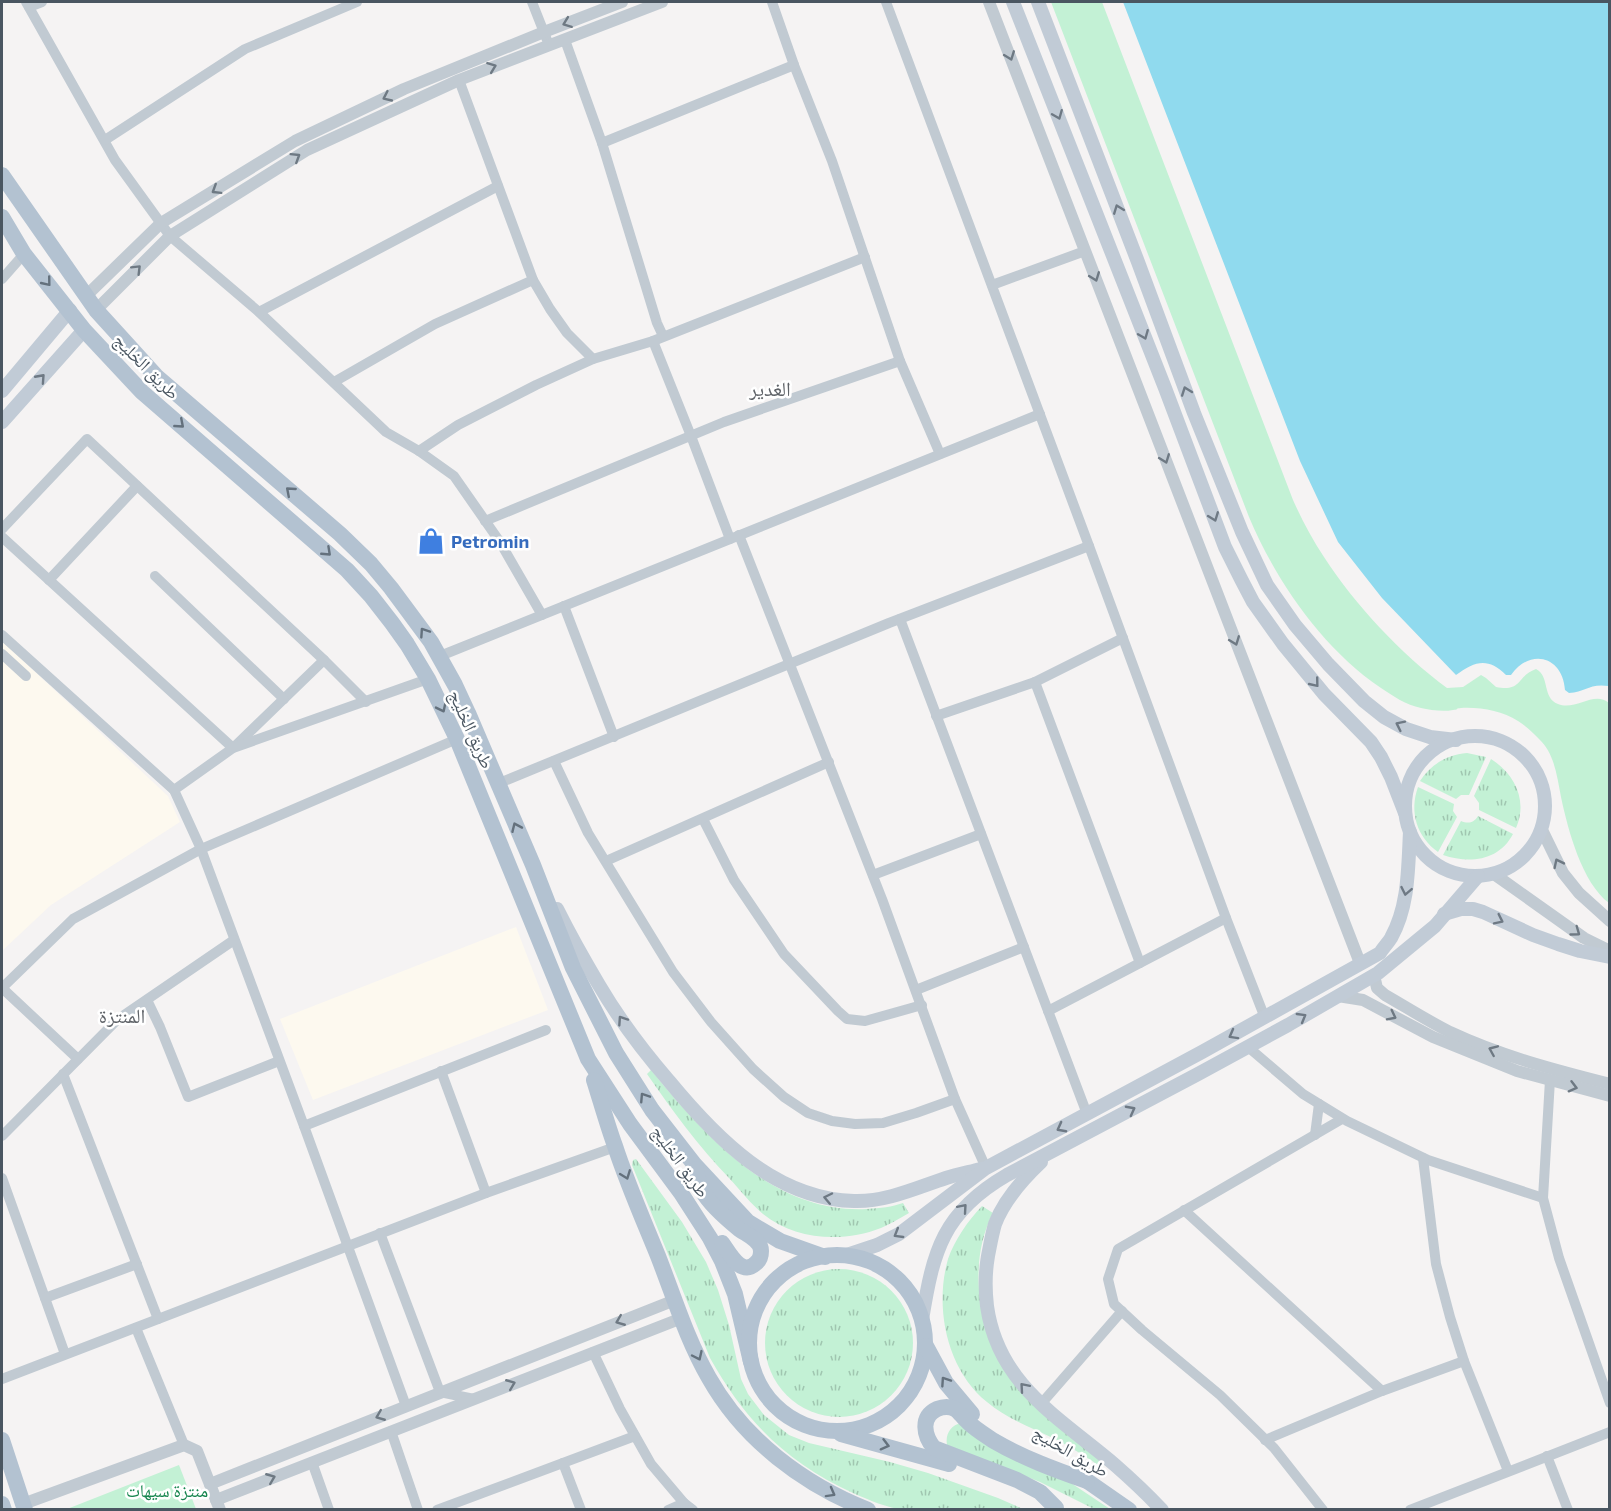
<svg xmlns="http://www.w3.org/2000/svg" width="1611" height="1511" font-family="'Exo 2','Noto Naskh Arabic',sans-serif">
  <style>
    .commercial { fill: #fdf9ef }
    .grass { fill: url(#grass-tufts) }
    .green { fill: #c3f1d5 }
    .water { fill: #90daee }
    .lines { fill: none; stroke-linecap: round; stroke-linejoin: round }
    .minor { stroke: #c1cad2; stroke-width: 10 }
    .tertiary { stroke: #c1cad2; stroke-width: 12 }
    .secondary { stroke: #c1cbd6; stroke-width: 14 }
    .primary { stroke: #b3c2d1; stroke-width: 16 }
    .oneway { stroke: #6e7983 }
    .oneway2 { stroke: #6e7984 }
    .oneway3 { stroke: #64717d }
    .labels { text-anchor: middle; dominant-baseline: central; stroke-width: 5; stroke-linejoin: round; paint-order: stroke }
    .street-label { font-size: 18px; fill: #4a5661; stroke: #fff }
    .shop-label { font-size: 18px; font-weight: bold; fill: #366cbe; stroke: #fff; text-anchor: start }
    .park-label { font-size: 18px; fill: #17864f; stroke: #fff }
    .neighbourhood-label { font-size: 20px; fill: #5f6368; stroke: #fff }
  </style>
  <defs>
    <pattern id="grass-tufts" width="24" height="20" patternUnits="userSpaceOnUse" patternTransform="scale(1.5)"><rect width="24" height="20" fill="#c3f1d5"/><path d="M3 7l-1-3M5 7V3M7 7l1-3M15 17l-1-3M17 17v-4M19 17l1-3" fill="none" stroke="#a0c6b0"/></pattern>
  </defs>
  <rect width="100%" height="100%" fill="#f5f3f3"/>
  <g class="commercial">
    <polygon points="2,641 168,796 180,822 51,905 2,951"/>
    <polygon points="516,927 548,1010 313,1100 280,1019"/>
  </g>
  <g class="grass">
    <path d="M1467,753L1486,757L1469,795H1461L1456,799L1420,781C1431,764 1447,755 1467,753Z"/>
    <path d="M1491,759C1515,774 1528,801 1516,828L1479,810V803L1474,796Z"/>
    <path d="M1418,787L1454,804L1453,811L1457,817L1438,852C1417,837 1409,812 1418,787Z"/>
    <path d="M1478,816L1513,834C1499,861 1469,864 1443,855L1461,821C1468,824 1474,823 1478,816Z"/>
    <path d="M651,1070C705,1136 774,1214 867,1209C880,1208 892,1207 903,1203L909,1213C900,1218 890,1224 881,1228C843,1243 795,1240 763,1214C751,1204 740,1190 729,1178C698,1146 672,1110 647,1074Z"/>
    <path d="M636,1159L682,1222L706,1262L718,1290L729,1325L741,1379L748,1394L764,1415L789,1435L809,1443L890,1462L928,1473L998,1498L1023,1509C997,1510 972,1510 946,1510C932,1510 918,1511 905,1510C887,1508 869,1500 853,1493C787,1463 745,1421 710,1358L632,1165L633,1160Z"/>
    <path d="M982,1206L993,1213C981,1236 977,1263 979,1289C985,1379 1041,1412 1105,1464L1102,1468C1087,1457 1072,1448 1055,1439C1032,1428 1007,1419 987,1402C947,1370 934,1308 948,1259C955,1239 968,1221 982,1206Z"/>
    <circle cx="839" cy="1343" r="74"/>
    <path d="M961,1423L1068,1481L1110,1509H1094L1040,1482L947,1445C945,1434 951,1425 961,1423Z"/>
  </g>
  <g class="green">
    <path d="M1051,2H1102L1293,500C1302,520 1312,539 1324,557C1355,605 1401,654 1447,688L1463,687L1481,675L1486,678L1496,687C1523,692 1516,676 1536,669C1550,676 1542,698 1558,704C1576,711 1594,690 1609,703V903C1582,883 1568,830 1561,797C1557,777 1555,754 1539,739C1533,733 1526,726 1518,721C1502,711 1481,707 1461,708C1453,709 1461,709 1453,710C1443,712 1430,710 1421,708C1406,705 1393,696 1381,688C1322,648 1276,581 1249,517Z"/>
    <polygon points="179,1465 196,1509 67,1509"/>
  </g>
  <path class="water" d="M1123,2H1609V686C1589,683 1586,692 1569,693L1565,690C1563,657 1531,647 1511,675H1506C1488,657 1475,661 1456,675L1382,598L1338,542L1300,461Z"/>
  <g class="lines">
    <g class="minor">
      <polyline points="26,2 115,160 170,236 259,312 386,432 419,451 454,476 500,542 542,615"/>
      <polyline points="532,2 547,40"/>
      <polyline points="772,2 794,65 832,161 900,361 940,454"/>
      <polyline points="886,2 1089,546 1226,918 1265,1018"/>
      <polyline points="29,7 42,2"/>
      <polyline points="565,40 602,143 657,323 663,336"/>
      <polyline points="459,80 533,280 550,309 567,333 593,359"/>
      <polyline points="105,140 245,49 357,2"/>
      <polyline points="602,143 794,65"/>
      <polyline points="2,279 24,254"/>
      <polyline points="992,285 1085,251"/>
      <polyline points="259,312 498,186"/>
      <polyline points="653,341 691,436 730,539"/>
      <polyline points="334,382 435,324 533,280"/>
      <polyline points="419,451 458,425 536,385 593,359 653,341 865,257"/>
      <polyline points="485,521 724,422 900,361"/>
      <polyline points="2,529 87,439 324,660 366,702"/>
      <polyline points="739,535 882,899 955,1099 986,1168"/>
      <polyline points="2,537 233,748 324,660"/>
      <polyline points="155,576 284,699"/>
      <polyline points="49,580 137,486"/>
      <polyline points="564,606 614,737"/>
      <polyline points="900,619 1087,1114"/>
      <polyline points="2,635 174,790 201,849 304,1126 406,1406"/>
      <polyline points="2,654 26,676"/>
      <polyline points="440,656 1040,414"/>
      <polyline points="1035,682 1123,638"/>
      <polyline points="936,716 1035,682 1140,963"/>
      <polyline points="554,761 588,833 673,972 711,1022 753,1069 784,1097 808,1113 832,1121 855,1124 883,1123 916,1113 955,1099"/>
      <polyline points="497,784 889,623 1089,546"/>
      <polyline points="174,790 233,748 428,679"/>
      <polyline points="703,819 734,880 784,954 838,1011 847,1019 865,1021 922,1005"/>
      <polyline points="606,861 829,762"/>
      <polyline points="873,875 981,834"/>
      <polyline points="2,988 73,919 201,849 457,739"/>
      <polyline points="2,988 78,1059"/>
      <polyline points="916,990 1024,947"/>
      <polyline points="147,1000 160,1027 188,1097 279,1061"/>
      <polyline points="1048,1011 1226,918"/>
      <polyline points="1248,1047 1303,1094 1347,1121 1428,1160 1543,1198"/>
      <polyline points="441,1071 486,1193"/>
      <polyline points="63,1074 158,1319"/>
      <polyline points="1550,1080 1543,1198 1559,1258 1610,1403"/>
      <polyline points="304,1126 546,1030"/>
      <polyline points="1315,1135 1319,1104"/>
      <polyline points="2,1136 117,1020 234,940"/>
      <polyline points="1423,1158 1436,1264 1450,1317 1464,1361 1508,1471"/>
      <polyline points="2,1178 65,1354"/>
      <polyline points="1184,1210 1382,1391"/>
      <polyline points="380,1233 440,1392 474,1399"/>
      <polyline points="45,1298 137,1264"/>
      <polyline points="136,1328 184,1445"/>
      <polyline points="593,1352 620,1409 651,1464 684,1503 693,1510"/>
      <polyline points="2,1379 486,1193 615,1147"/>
      <polyline points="1041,1404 1122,1311"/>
      <polyline points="391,1431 418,1510"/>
      <polyline points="1265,1440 1382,1391 1464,1361"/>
      <polyline points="1547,1456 1568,1510"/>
      <polyline points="312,1462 329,1510"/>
      <polyline points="563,1463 581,1510"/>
      <polyline points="437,1510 635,1436"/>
      <polyline points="668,1510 684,1503"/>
      <polyline points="1323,1510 1274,1448 1220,1395 1142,1330 1114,1304 1108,1279 1118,1249 1342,1119"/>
      <polyline points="1410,1510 1610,1432"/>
    </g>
    <g class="tertiary">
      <polyline points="989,2 1360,963"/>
      <polyline points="86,296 161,223 295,141 404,89 544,32 622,2"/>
      <polyline points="96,310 170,236 307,150 459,80 662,2"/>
      <polyline points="1542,830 1563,873 1579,893 1610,921"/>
      <polyline points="1494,874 1584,938 1610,951"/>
      <path d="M1374,975L1377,988L1385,995C1406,1007 1428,1021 1450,1032C1501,1056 1555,1070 1610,1084"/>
      <polyline points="1338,996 1363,1000 1433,1037 1517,1071 1610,1096"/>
      <polyline points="210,1484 675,1300"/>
      <polyline points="216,1500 682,1318"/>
      <polyline points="23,1504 184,1445 197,1451 220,1510"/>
    </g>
    <g class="secondary">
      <polyline points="1013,2 1165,388 1225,547 1241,579 1253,602 1283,644 1324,694 1371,742 1381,757 1391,777 1405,813"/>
      <polyline points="1038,2 1138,262 1194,413 1242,532 1267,585 1295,625 1328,664 1364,701 1384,717 1406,729 1430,737 1456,740"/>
      <polyline points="2,391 70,310"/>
      <polyline points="2,422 84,330"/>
      <circle cx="1475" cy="806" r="70"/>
      <path d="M557,909C570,935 584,960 599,985C619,1019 643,1051 669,1081C716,1138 775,1199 854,1201C886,1202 916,1188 946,1178C958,1174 970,1172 981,1169"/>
      <polyline points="1444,914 1461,909 1473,909 1483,912 1533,935 1558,944 1580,951 1610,957"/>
      <path d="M1041,1162C1022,1180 1004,1200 995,1224C992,1234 990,1246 988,1256C985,1273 985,1289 987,1306C998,1385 1060,1418 1115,1465C1131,1479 1147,1494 1162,1510"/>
      <path d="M844,1256L877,1245L899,1234L986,1168L1202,1052L1380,953C1383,948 1388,943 1391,938C1409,906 1408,868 1410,832"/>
      <path d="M922,1320C933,1251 943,1212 1007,1175L1198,1074L1288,1025L1378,973L1435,926L1478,876"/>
    </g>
    <g class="primary">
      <polyline points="2,175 96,310 156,376 340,534 371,564 391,588 431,642 455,685 468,713 533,865 573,968 616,1053 652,1110 694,1164 748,1222 780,1241 825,1257"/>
      <polyline points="2,217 24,254 84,330 142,392 347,570 371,596 392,623 407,644 428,679 457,739 588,1059 630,1124 681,1193 710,1238 722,1261 735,1294 751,1362"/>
      <path d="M594,1080C601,1102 607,1124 615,1146C627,1183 643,1219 658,1256C674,1297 687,1340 709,1378C744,1440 803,1484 868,1510"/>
      <path d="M696,1169C698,1176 699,1185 703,1192C710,1204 728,1220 739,1229C747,1235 761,1240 761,1251C761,1256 760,1260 756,1263C741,1277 730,1254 722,1243"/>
      <circle cx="837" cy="1343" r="88"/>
      <polyline points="926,1346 946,1383 972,1414"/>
      <polyline points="841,1434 949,1464"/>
      <polyline points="2,1440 25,1510"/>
      <polyline points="1080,1476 1129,1510"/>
      <polyline points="2,1504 4,1510"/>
      <path d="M1056,1508L1040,1492L1017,1480L934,1448C924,1436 920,1417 937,1409C942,1407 949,1406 955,1409C959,1411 963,1418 968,1422C975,1429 985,1435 994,1441C1023,1458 1056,1470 1087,1481"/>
    </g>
  </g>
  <defs><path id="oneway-chevron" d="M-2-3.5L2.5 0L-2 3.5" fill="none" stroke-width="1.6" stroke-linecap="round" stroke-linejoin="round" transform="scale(1.5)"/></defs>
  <g class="oneway">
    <use href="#oneway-chevron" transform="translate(567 23) rotate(159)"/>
    <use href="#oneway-chevron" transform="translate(1010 56) rotate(69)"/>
    <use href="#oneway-chevron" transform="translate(492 67) rotate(-21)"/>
    <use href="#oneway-chevron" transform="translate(387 97) rotate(155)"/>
    <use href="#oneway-chevron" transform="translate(296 157) rotate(-32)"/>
    <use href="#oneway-chevron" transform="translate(216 190) rotate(148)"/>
    <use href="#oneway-chevron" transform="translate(137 269) rotate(-45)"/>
    <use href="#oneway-chevron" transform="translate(1095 277) rotate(69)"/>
    <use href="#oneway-chevron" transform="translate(1165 459) rotate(69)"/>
    <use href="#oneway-chevron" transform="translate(1235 641) rotate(69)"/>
    <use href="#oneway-chevron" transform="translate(1558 863) rotate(-116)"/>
    <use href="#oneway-chevron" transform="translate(1576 932) rotate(36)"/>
    <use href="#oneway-chevron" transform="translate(1392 1016) rotate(27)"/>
    <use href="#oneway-chevron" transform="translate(1493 1050) rotate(-157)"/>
    <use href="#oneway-chevron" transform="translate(1573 1087) rotate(15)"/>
    <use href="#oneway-chevron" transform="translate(620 1321) rotate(158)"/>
    <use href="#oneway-chevron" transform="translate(511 1384) rotate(-22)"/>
    <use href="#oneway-chevron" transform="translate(380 1416) rotate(158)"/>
    <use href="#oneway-chevron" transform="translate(271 1478) rotate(-22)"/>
  </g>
  <g class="oneway2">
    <use href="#oneway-chevron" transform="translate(1058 115) rotate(68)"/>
    <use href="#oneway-chevron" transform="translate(1118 209) rotate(-111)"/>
    <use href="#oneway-chevron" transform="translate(1144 335) rotate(68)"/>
    <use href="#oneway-chevron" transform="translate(41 378) rotate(-48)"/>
    <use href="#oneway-chevron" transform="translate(1186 391) rotate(-110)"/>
    <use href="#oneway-chevron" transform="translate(1214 517) rotate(69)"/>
    <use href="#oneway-chevron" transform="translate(1315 683) rotate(51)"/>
    <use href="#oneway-chevron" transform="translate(1400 725) rotate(-154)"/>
    <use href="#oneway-chevron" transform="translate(1406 891) rotate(101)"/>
    <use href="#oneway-chevron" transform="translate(1499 920) rotate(26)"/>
    <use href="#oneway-chevron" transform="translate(1302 1017) rotate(-30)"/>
    <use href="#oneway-chevron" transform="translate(622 1020) rotate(-124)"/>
    <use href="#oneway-chevron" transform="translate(1233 1035) rotate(151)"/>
    <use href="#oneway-chevron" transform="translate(1131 1110) rotate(-28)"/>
    <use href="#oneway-chevron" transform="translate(1061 1128) rotate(152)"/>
    <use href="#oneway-chevron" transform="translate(828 1198) rotate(-168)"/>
    <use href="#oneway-chevron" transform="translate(963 1208) rotate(-49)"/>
    <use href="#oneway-chevron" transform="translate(898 1234) rotate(149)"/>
    <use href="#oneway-chevron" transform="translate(1024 1387) rotate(-131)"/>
  </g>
  <g class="oneway3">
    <use href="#oneway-chevron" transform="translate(47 282) rotate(51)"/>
    <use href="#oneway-chevron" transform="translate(180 424) rotate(41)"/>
    <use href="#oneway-chevron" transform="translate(290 491) rotate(-139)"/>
    <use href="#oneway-chevron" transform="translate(327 552) rotate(43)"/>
    <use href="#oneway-chevron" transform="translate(424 632) rotate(-124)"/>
    <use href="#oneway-chevron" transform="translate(442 708) rotate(64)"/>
    <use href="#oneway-chevron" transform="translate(516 827) rotate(-114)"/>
    <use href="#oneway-chevron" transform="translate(644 1097) rotate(-123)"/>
    <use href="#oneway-chevron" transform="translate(626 1175) rotate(69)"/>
    <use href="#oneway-chevron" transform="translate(698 1356) rotate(65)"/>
    <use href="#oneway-chevron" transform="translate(945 1381) rotate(-124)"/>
    <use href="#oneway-chevron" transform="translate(885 1445) rotate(15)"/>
    <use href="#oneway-chevron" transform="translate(831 1493) rotate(29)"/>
  </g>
  <defs>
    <symbol id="shop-bare" viewBox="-9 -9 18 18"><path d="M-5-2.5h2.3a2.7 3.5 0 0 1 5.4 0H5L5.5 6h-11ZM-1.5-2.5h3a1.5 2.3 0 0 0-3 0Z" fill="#3f7fe0" stroke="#fff" stroke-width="2.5" paint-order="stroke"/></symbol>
  </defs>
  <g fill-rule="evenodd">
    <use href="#shop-bare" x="412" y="522" width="38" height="38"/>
  </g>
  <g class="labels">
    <g class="street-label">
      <text transform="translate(147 366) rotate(45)">طريق الخليج</text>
      <text transform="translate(472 729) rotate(66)">طريق الخليج</text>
      <text transform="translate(681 1161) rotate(54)">طريق الخليج</text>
      <text transform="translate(1071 1451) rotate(30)">طريق الخليج</text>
    </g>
    <g class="shop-label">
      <text x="451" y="541">Petromin</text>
    </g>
    <g class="park-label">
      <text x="167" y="1490">منتزة سيهات</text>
    </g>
    <g class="neighbourhood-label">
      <text x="770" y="388">الغدير</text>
      <text x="122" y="1015">المنتزة</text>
    </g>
  </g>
  <rect width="1611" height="1511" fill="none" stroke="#4a5661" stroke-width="6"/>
</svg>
